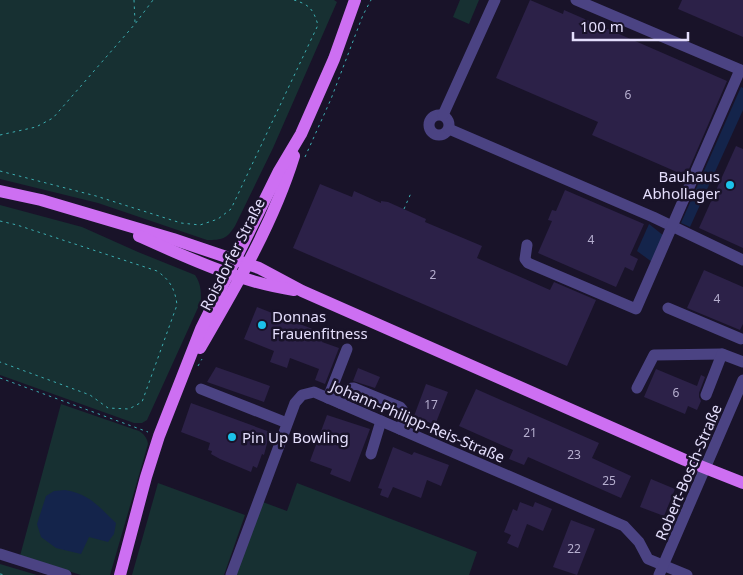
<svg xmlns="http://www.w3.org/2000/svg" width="743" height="575" font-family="'Noto Sans',sans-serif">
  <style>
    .green { fill: #173032 }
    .water { fill: #14244b }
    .building { fill: #2c2148 }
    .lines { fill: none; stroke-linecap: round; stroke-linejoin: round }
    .path { stroke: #3cadb1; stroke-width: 1; stroke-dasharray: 2.5 4; stroke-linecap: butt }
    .minor { stroke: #4b4383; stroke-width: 11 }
    .major { stroke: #cd6ff2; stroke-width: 12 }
    .poi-dot { fill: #1cc2ea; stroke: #191329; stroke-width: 2 }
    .labels { text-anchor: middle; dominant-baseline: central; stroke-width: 5; stroke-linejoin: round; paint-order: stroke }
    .number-label { font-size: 12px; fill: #b6afcf }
    .poi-label { font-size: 15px; fill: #e4defc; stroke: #191329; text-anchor: start }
    .street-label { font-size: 15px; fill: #e4defc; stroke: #191329 }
  </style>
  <rect width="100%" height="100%" fill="#191329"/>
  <g class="green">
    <path d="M0,0H334L337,2L273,148L235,226C227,239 222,240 207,240L98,203L0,179Z"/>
    <polygon points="460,0 479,0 469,24 453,17"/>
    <path d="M0,205L82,227L138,252L195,275C201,284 201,291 201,301L147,420L142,423H134L0,375Z"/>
    <path d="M61,404L139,431C144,434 147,438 148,444L110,575H81L20,556Z"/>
    <polygon points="158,483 245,515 224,575 132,575"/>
    <polygon points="297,483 477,552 469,575 235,575 260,501 287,511"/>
    <polygon points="0,564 37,575 0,575"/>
  </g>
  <g class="water">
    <polygon points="741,87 743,88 743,110 690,227 681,223"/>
    <polygon points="649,224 664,236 652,262 637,251"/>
    <path d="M65,490C90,494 99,507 116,523L114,534L108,542L89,537L81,554L56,548L41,537L37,524L46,496L54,491Z"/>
  </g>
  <g class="building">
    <polygon points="530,0 563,14 564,10 727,81 686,176 592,135 598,122 496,78"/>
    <polygon points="682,0 743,0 743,37 678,9"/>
    <polygon points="736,146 743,149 743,248 699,228"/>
    <polygon points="320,184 352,197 354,191 381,203 381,201 388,202 426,219 425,222 482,246 477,258 550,290 554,282 596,300 567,366 293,248"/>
    <polygon points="565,190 644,224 630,255 638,259 633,271 625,267 616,287 538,253 552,221 548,220 552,210 556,211"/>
    <polygon points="704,270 743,287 743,324 740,330 687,308"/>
    <polygon points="257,307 325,334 322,342 339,348 325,384 315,380 319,369 290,358 287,368 270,362 274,351 244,339"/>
    <polygon points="216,367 270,386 264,402 207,382"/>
    <polygon points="358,368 380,377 375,388 353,381"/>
    <polygon points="656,369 697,386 701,375 705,377 699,393 699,397 701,401 697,410 688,406 685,414 644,397"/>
    <polygon points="426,384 448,392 435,425 414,416"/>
    <polygon points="476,389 599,443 592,458 631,476 621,498 528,457 524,465 509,459 513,450 459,426"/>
    <polygon points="191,403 270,432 264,455 262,454 257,468 253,466 251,472 220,459 211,454 212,451 208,450 210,443 181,432"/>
    <polygon points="327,415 370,429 350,482 330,474 332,469 310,461"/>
    <polygon points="393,447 412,455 414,452 449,465 441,486 427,480 421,498 393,487 388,498 380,495 382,489 378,488"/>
    <polygon points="651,479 675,489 664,516 640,507"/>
    <polygon points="520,502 533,507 535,502 552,509 543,531 527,524 518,548 507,543 511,535 504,532 513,509 517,511"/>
    <polygon points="571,520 595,529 577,575 553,567"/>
  </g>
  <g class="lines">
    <g class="path">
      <polyline points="134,0 135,22"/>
      <polyline points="0,135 36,127 53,118 135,24 153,0"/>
      <polyline points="305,157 331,99 363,15 371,0"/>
      <path d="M0,171L96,196L181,223L200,225L218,219L231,209L318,25C313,9 310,5 294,0"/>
      <polyline points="404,209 411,193"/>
      <path d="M0,221L17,225L157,271C170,280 175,289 177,305L142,402L129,409L108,408L90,395L0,362"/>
      <polyline points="198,366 202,359"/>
      <polyline points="0,378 148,432"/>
      <polyline points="0,574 6,575"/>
    </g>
    <g class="minor">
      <polyline points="576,0 743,71"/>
      <circle cx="439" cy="125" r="10"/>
      <polyline points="443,115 495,0"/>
      <polyline points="449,129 653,217 743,260"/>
      <polyline points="527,245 525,259 528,263 636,309 740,70"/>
      <polyline points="668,308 741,339"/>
      <polyline points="637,388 654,355 722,354"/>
      <polyline points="201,389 287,423"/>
      <polyline points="706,395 722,354 743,362"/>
      <polyline points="328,398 347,349"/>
      <path d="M340,403C343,397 345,388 354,388L400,407C408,415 404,421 400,429"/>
      <polyline points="371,454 381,421"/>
      <polyline points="0,554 66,575"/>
      <polyline points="231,575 295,403 302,395 314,392 624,526 639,542 648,559 687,575"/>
      <polyline points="659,575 743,380"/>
    </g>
    <g class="major">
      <polyline points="0,191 41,200 173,239 259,268 302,291 685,460 743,483"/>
      <path d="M139,236C188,258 239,282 294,290"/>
      <path d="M200,348C236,286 273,224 294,156"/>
      <polyline points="120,575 146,477 159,436 201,329 279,171 301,134 334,59 355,0"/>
    </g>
  </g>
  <g class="poi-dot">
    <circle cx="730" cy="185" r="5"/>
    <circle cx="262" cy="325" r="5"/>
    <circle cx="232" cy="437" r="5"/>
  </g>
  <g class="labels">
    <g class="number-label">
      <text x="628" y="94">6</text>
      <text x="591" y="239">4</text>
      <text x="433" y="274">2</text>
      <text x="717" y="298">4</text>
      <text x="676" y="392">6</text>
      <text x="431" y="404">17</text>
      <text x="530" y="432">21</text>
      <text x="574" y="454">23</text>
      <text x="609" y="480">25</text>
      <text x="574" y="548">22</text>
    </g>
    <g class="poi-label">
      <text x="720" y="176" text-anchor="end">Bauhaus<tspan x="720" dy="17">Abhollager</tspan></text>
      <text x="272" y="316">Donnas<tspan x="272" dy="17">Frauenfitness</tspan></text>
      <text x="242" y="437">Pin Up Bowling</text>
    </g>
    <g class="street-label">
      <text transform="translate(232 254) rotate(-63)">Roisdorfer Straße</text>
      <text transform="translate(418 421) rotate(23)">Johann-Philipp-Reis-Straße</text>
      <text transform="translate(688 472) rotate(-67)">Robert-Bosch-Straße</text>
    </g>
  </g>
  <path d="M573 32v8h115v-8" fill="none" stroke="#e4defc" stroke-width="2.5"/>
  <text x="580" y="32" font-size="15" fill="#e4defc" stroke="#191329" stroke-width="4" paint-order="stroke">100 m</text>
</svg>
